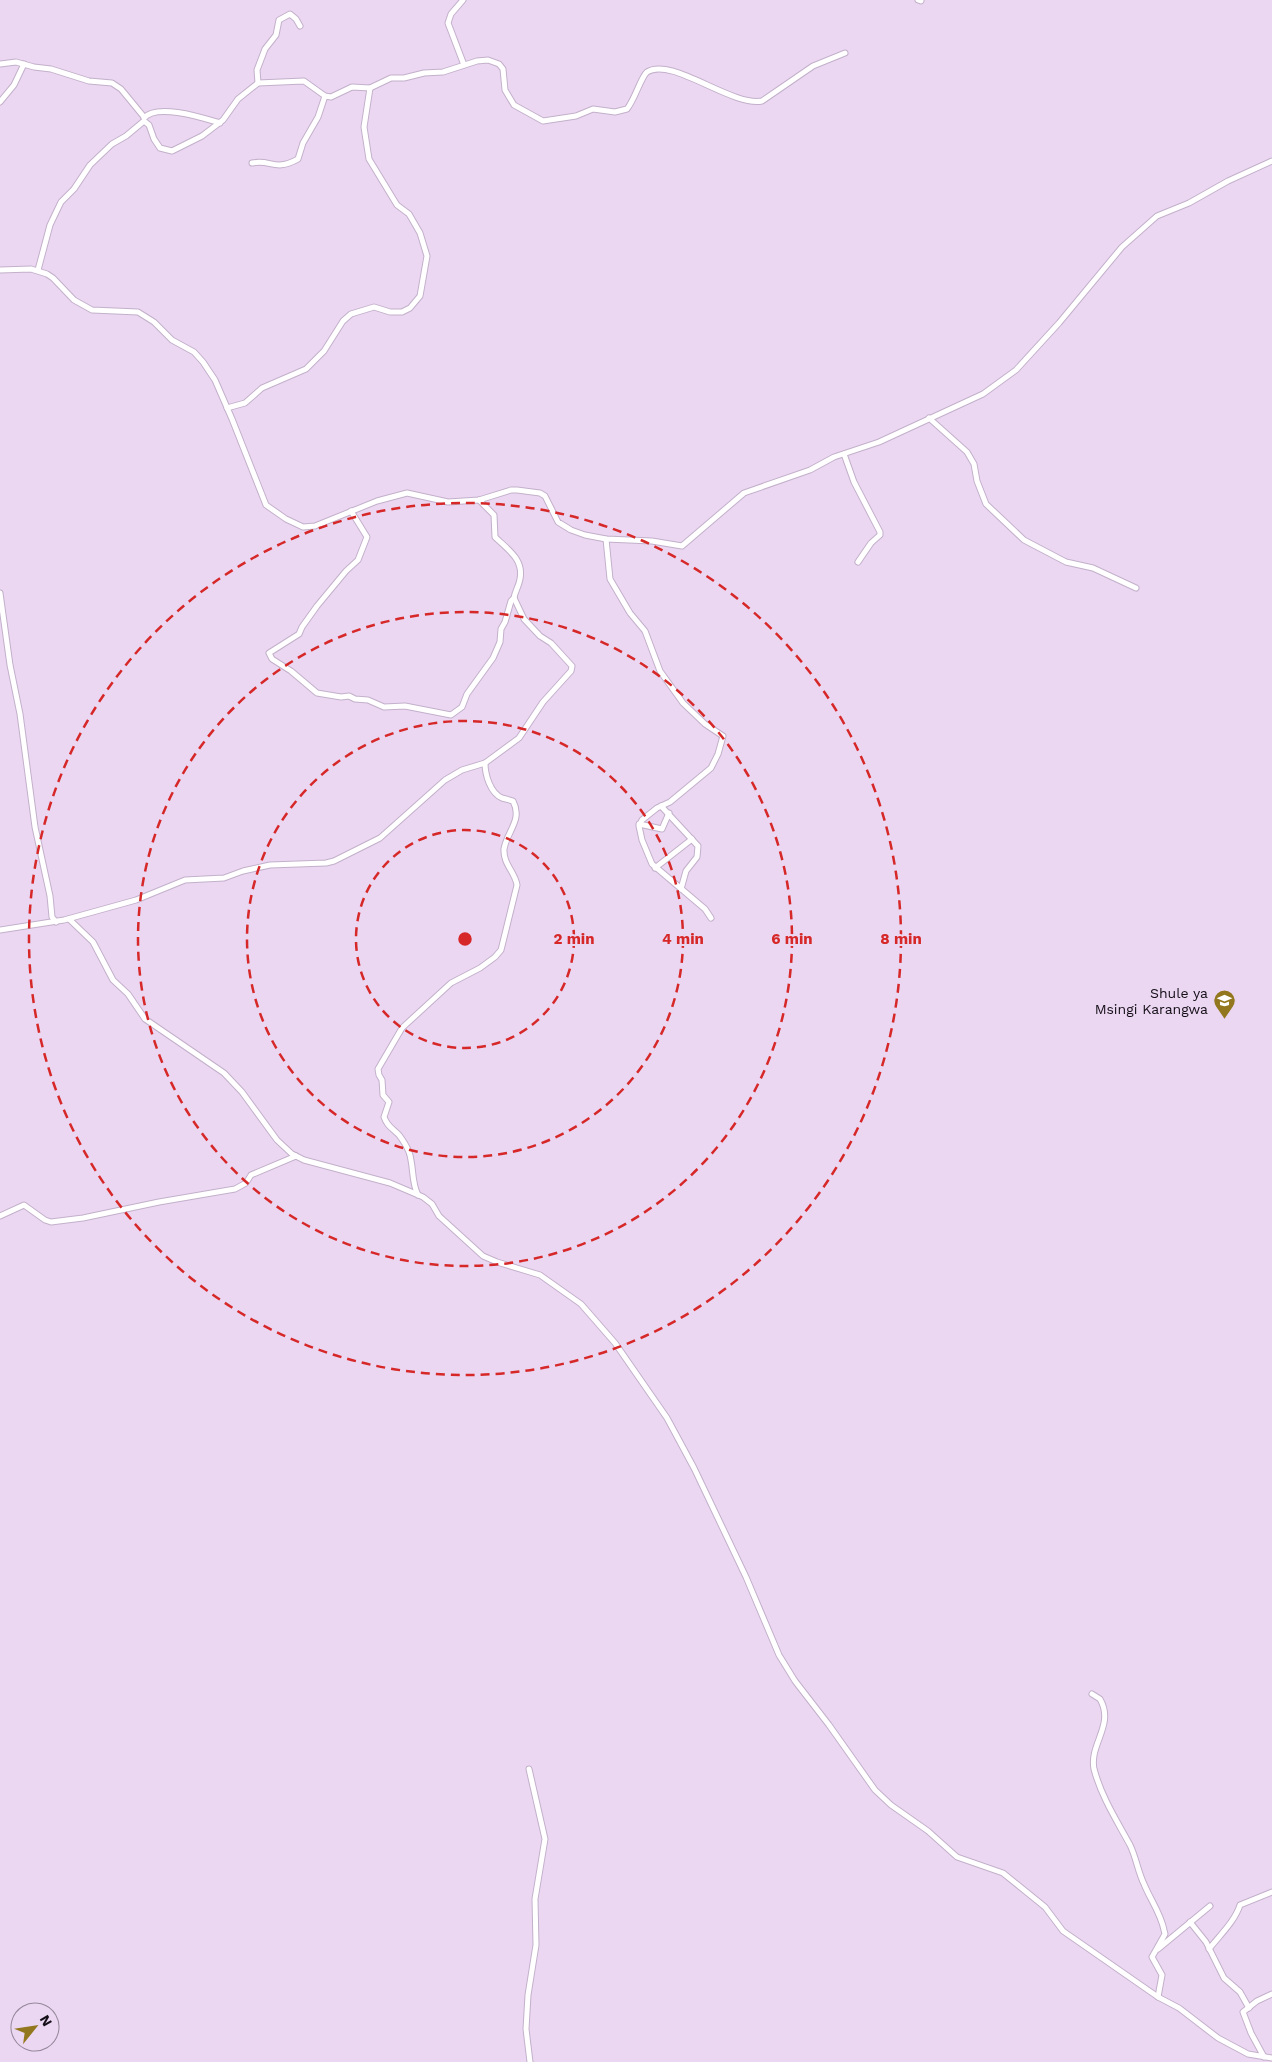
<svg xmlns="http://www.w3.org/2000/svg" width="1272" height="2062" font-family="'Work Sans',sans-serif">
  <style>
    .lines { fill: none; stroke-linecap: round; stroke-linejoin: round }
    .minor-casing { stroke: #c3b0ca; stroke-width: 7 }
    .minor { stroke: #fff; stroke-width: 5 }
    .ring { fill: none; stroke: #d62828; stroke-width: 2.5; stroke-dasharray: 9 6 }
    .labels { text-anchor: middle; dominant-baseline: central; stroke-width: 4; stroke-linejoin: round; paint-order: stroke }
    .poi-label { font-size: 14px; fill: #140e17; stroke: #ebd7f2; text-anchor: end }
    .centre { fill: #d62828; stroke: #ebd7f2; stroke-width: 2.5 }
    .ring-label { font-size: 15px; text-anchor: middle; font-weight: bold; fill: #d62828; stroke: #ebd7f2; stroke-width: 4; stroke-linejoin: round; paint-order: stroke }
  </style>
  <rect width="100%" height="100%" fill="#ebd7f2"/>
  <g class="lines">
    <defs>
      <g id="minor">
        <polyline points="463,0 451,14 448,23 464,65"/>
        <polyline points="918,0 921,1"/>
        <polyline points="0,64 16,62 34,67 51,69 89,81 112,83 121,89 144,117"/>
        <polyline points="258,83 257,70 265,49 276,35 279,20 290,14 296,19 300,26"/>
        <polyline points="0,102 14,85 24,64"/>
        <path d="M144,118C157,103 203,118 220,123"/>
        <path d="M252,163C271,159 275,172 298,159L303,143L318,117L325,96"/>
        <polyline points="0,270 31,269 47,274 53,278 74,300 92,310 138,312 154,322 172,340 194,352 203,362 215,380 232,419 266,505 286,519 303,527 315,526 377,501 407,493 448,502 479,500 511,490 517,490 540,493 545,496 558,522 571,530 585,535 606,539 652,541 682,546 744,493 810,470 834,457 879,442 983,394 1016,370 1059,323 1122,247 1157,216 1189,203 1228,181 1272,161"/>
        <path d="M38,270L50,225L61,202L74,189L90,165L112,144L126,136L144,121L149,125L154,139L160,148L172,151L202,136L223,120L238,99L258,83L304,81L325,96L331,97L352,87L370,88L391,78H404L424,73L443,72L477,61L488,60L499,64L503,69L505,90L514,105L543,121L576,116L593,109L615,112L627,109C635,99 641,77 647,72C671,56 732,107 762,101L813,66L845,53"/>
        <polyline points="227,408 245,403 262,388 306,369 324,351 343,321 351,314 374,307 390,312 402,312 410,308 420,296 427,256 420,233 409,214 397,205 369,159 364,127 370,88"/>
        <polyline points="929,418 967,452 974,464 977,481 986,504 1024,540 1066,562 1093,568 1136,588"/>
        <polyline points="844,454 854,482 880,532 880,535 871,543 858,562"/>
        <polyline points="351,511 367,537 358,560 346,571 317,606 302,627 299,634 269,653 272,659 291,671 317,693 341,697 349,696 355,699 368,700 384,707 405,706 451,715 462,707 467,694 493,658 500,642 501,629 505,622 511,601 514,598"/>
        <polyline points="606,539 610,579 630,613 645,631 660,671 683,703 705,724 723,736 718,754 711,768 670,802 657,808 642,820 639,826 642,840 652,864 705,909 711,918"/>
        <polyline points="0,593 10,665 20,714 35,827 50,896 52,917 56,922"/>
        <polyline points="661,806 698,846 697,857 686,871 681,889"/>
        <polyline points="639,824 662,829 669,813"/>
        <polyline points="655,868 692,839"/>
        <polyline points="69,919 93,942 113,980 128,994 145,1019 224,1073 242,1092 277,1140 292,1154 304,1160 390,1183 423,1197 432,1204 439,1216 483,1256 497,1262 540,1275 581,1304 615,1343 667,1418 694,1468 746,1577 779,1655 795,1681 829,1725 875,1790 891,1805 928,1831 957,1857 1003,1873 1045,1907 1063,1931 1158,1997 1179,2008 1218,2038 1248,2054 1272,2058"/>
        <path d="M0,930L64,920L136,900L185,880L224,878L243,871L270,865L326,863L334,861L380,838L445,780L462,770L485,763L519,738L543,702L571,671L572,666L551,643L540,636L524,619L514,598C515,591 519,586 520,579C524,559 507,549 495,537L494,515L479,500"/>
        <path d="M418,1195C411,1182 414,1166 409,1152C407,1147 402,1139 399,1135C392,1128 387,1126 384,1117L389,1102L383,1095L382,1080L379,1075L378,1069L402,1028L451,983L480,968L495,957L501,950L517,885C515,872 503,864 504,849C507,831 523,820 513,801C510,800 506,799 502,798C490,793 485,774 485,763"/>
        <polyline points="0,1216 24,1205 45,1220 51,1222 83,1218 159,1202 235,1189 246,1183 251,1175 296,1156"/>
        <path d="M1092,1694L1100,1699C1115,1725 1089,1744 1094,1769C1101,1796 1117,1821 1130,1845C1136,1857 1138,1872 1144,1884C1150,1899 1161,1914 1164,1930L1165,1934L1152,1957L1162,1975L1158,1997"/>
        <polyline points="529,1769 545,1839 535,1899 536,1945 528,1995 526,2029 530,2062"/>
        <polyline points="1190,1922 1206,1942 1224,1978 1240,1992 1249,2008"/>
        <polyline points="1158,1949 1210,1906"/>
        <path d="M1209,1949C1220,1935 1235,1921 1240,1905L1272,1892"/>
        <polyline points="1264,2057 1251,2033 1243,2012 1257,2001 1272,1994"/>
      </g>
    </defs>
    <use href="#minor" class="minor-casing"/>
    <use href="#minor" class="minor"/>
  </g>
  <g class="ring">
    <circle cx="465" cy="939" r="109"/>
    <circle cx="465" cy="939" r="218"/>
    <circle cx="465" cy="939" r="327"/>
    <circle cx="465" cy="939" r="436"/>
  </g>
  <defs>
    <symbol id="school-pin" viewBox="-11 -11 22 30"><path d="M0 17L-7.5 6A9.5 9.5 0 1 1 7.5 6Z" fill="#93771e" stroke="#ebd7f2"/><path d="M0-5L7-2L0 1L-7-2ZM-4 1L0 2.5L4 1V4Q0 6-4 4Z" fill="#fff"/></symbol>
  </defs>
  <g fill-rule="evenodd">
    <use href="#school-pin" x="1212" y="988" width="25" height="34"/>
  </g>
  <g class="labels">
    <g class="poi-label">
      <text x="1208" y="993">Shule ya<tspan x="1208" dy="16">Msingi Karangwa</tspan></text>
    </g>
  </g>
  <circle cx="465" cy="939" r="8" class="centre"/>
  <g class="ring-label">
    <text x="574" y="944">2 min</text>
    <text x="683" y="944">4 min</text>
    <text x="792" y="944">6 min</text>
    <text x="901" y="944">8 min</text>
  </g>
  <g transform="translate(35 2027) rotate(60)"><circle r="24" fill="#ebd7f2" stroke="#95879a"/>
  <path d="M0-4L9 19L0 12L-9 19Z" fill="#93771e"/>
  <text y="-8" font-size="14" font-weight="bold" text-anchor="middle" fill="#140e17">N</text>
  </g>
</svg>
